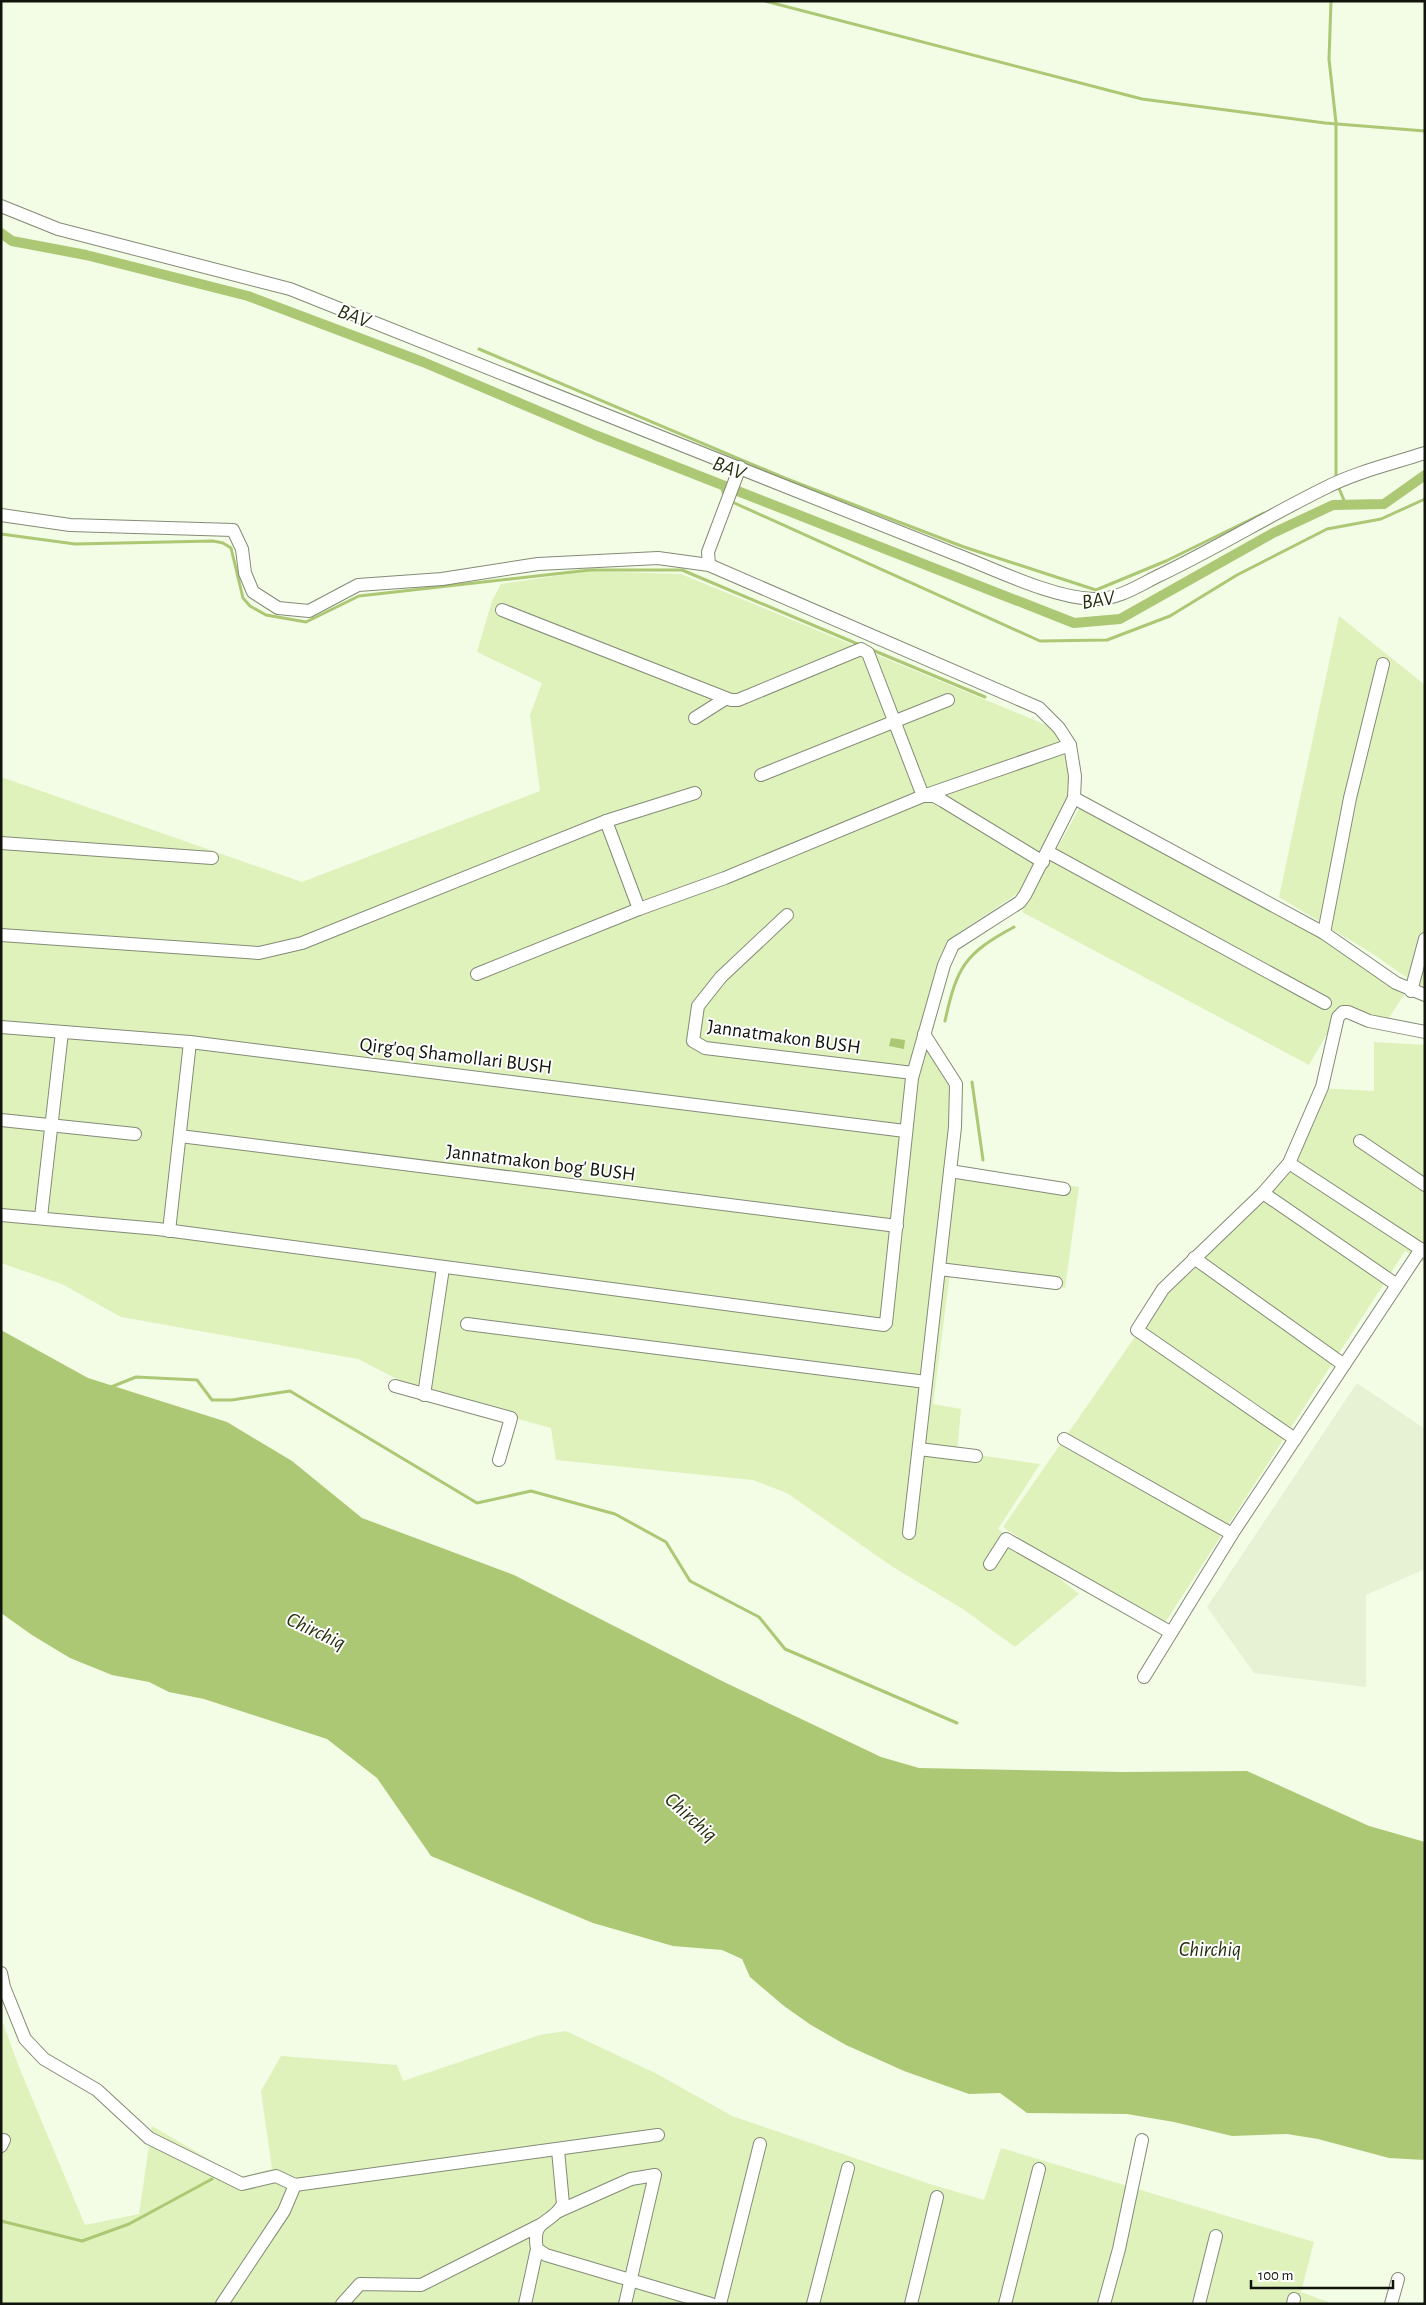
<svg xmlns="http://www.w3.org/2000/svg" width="1426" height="2305" font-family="'Alegreya Sans',sans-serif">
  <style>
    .built { fill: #e7f1d4 }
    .green { fill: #dff2bc }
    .water { fill: #acc875 }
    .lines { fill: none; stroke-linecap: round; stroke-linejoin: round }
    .stream { stroke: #acc875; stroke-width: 3 }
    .canal { stroke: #acc875; stroke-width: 10 }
    .minor-casing { stroke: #838b76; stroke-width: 14 }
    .minor { stroke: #fff; stroke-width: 12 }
    .labels { text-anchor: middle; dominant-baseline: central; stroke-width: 4; stroke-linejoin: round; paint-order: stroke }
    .street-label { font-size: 20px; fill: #11140c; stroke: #fff }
    .water-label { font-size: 21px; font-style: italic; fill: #242e0b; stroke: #fff }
  </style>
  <rect width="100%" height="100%" fill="#f3fce5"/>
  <polygon class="built" points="1357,1383 1425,1429 1425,1569 1366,1595 1366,1687 1254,1673 1207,1607"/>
  <g class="green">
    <polygon points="588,571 681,574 1056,729 1066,749 1072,793 1020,892 958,933 949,942 936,968 925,1036 953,1084 952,1167 1079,1187 1065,1288 950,1272 933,1404 961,1409 957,1452 1040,1464 998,1529 1079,1594 1015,1647 963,1609 893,1567 787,1493 753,1480 556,1460 551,1428 426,1394 358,1359 121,1317 62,1284 1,1263 1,777 302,882 540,791 530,715 542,683 477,652 492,601 501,584"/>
    <polygon points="1339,616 1425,685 1425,986 1413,982 1373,954 1279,897"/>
    <polygon points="1080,807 1332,942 1405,993 1381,1030 1339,1013 1309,1065 1022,912"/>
    <polygon points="1374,1042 1425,1045 1425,1263 1405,1251 1159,1632 1003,1527 1189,1259 1286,1167 1320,1088 1374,1091"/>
    <polygon points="1,2018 19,2067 85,2225 139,2214 152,2126 239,2177 272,2169 261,2091 281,2056 397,2065 403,2081 540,2035 566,2031 657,2074 732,2116 930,2184 984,2200 1001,2148 1314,2242 1301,2292 1333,2304 1,2304"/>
  </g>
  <g class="water">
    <polygon points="891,1038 905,1040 904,1049 889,1046"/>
    <polygon points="1,1330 88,1378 227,1422 292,1461 362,1518 514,1575 724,1682 881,1757 919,1768 1122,1772 1247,1771 1369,1826 1425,1842 1425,2160 1389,2158 1318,2139 1287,2134 1232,2136 1174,2122 1127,2114 1027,2113 1000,2093 969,2094 904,2071 846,2045 811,2025 784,2006 750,1977 742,1959 722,1950 673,1946 593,1923 431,1856 377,1778 327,1739 204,1699 169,1692 149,1682 112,1675 70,1658 32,1635 1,1613"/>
  </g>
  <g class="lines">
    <g class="stream">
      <polyline points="765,1 1142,99 1325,123 1425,131"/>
      <polyline points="1331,1 1329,59 1336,123 1336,480"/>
      <polyline points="479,349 787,479 964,547 1096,590 1166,561 1264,513"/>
      <polyline points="721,484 724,496"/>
      <polyline points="1338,486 1346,505"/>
      <polyline points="730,501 1040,641 1107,640 1170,616 1237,575 1327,529 1381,519 1425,499"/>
      <polyline points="1,534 75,544 213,541 223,543 231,548 243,598 250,606 266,615 306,622 359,596 590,570 682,570 860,645"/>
      <polyline points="870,649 985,697"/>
      <path d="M945,1021C957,967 964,954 1014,927"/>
      <polyline points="972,1082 983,1160"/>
      <polyline points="111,1387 136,1377 197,1380 212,1400 232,1400 290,1391 477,1503 531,1491 615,1514 666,1542 690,1581 759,1617 785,1649 957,1723"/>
      <polyline points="1,2221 82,2241 129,2224 212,2179"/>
    </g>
    <polyline class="canal" points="1,233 12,241 86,255 248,296 423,362 595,435 1074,623 1120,619 1273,533 1333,505 1384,504 1425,475"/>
    <defs>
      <g id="minor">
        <path d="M1,206L58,229L290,289L955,554C995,569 1052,598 1094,599C1117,600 1138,586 1158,576C1215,549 1268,516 1325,488C1356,472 1391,464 1425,453"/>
        <polyline points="1,515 70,525 233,530 242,549 245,573 253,592 278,608 309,611 358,585 442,579 538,564 658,558 709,565 1039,708 1059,728 1070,745 1075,776 1074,798 1025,895 1020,902 953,945 944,965 912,1078 886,1323 884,1325 158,1229 1,1215"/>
        <polyline points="709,565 708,552 740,467"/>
        <polyline points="502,610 731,700 738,700 861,649 868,653 923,796 934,796 943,801 1043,862"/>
        <polyline points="695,718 725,699"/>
        <polyline points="761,775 948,700"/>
        <polyline points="1074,798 1324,933 1396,983 1425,995"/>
        <polyline points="606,821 639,909"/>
        <polyline points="1,843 212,858"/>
        <polyline points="1048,852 1325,1003"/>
        <polyline points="787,915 721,977 698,1006 693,1041 705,1048 913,1073"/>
        <polyline points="1324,933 1350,798 1383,664"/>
        <polyline points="1,935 259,953 302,943 606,821 695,793"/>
        <polyline points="477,974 639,909 725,878 923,796 1070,745"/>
        <polyline points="1411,991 1425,939"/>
        <polyline points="1,1027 190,1042 905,1131"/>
        <polyline points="1,1120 135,1134"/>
        <polyline points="180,1136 897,1226"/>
        <polyline points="1360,1141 1425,1185"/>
        <polyline points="1289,1163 1425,1252"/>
        <polyline points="950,1171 1064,1189"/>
        <polyline points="1263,1193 1397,1285"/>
        <polyline points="41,1217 62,1032"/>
        <polyline points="169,1231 190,1042"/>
        <polyline points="1194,1258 1344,1365"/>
        <polyline points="939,1269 1056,1283"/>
        <polyline points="467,1324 926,1382"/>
        <polyline points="395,1386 511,1418 499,1460"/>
        <polyline points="424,1395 443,1268"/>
        <polyline points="1064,1439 1232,1534"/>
        <polyline points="1295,1439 1137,1330 1163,1289 1263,1193 1289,1163 1322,1087 1338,1017 1343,1012 1348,1012 1369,1021 1425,1032"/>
        <polyline points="919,1449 976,1456"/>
        <polyline points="909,1533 955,1127 956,1084 924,1034"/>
        <polyline points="990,1564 1006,1539 1170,1632"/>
        <polyline points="1144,1677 1232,1534 1421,1249"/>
        <polyline points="1,1973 4,1987 25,2039 44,2059 97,2090 149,2138 242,2184 276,2176 295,2185 658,2135"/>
        <polyline points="1,2146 4,2140"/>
        <path d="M558,2150L563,2204C551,2226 531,2217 537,2249L546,2255L711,2304"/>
        <polyline points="559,2211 631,2179 655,2175 625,2304"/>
        <polyline points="222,2304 284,2211 295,2185"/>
        <polyline points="342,2304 360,2284 421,2285 540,2225"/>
        <polyline points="525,2304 537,2249"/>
        <polyline points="720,2304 760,2144"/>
        <polyline points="813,2304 848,2168"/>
        <polyline points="911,2304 937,2197"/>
        <polyline points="1005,2304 1039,2169"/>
        <polyline points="1104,2304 1119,2249 1142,2140"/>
        <polyline points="1199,2304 1216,2236"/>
        <polyline points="1293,2304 1294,2299"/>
        <polyline points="1391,2304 1398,2279"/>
      </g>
    </defs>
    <use href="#minor" class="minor-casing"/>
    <use href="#minor" class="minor"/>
  </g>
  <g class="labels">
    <g class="street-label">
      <text transform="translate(784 1037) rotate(8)">Jannatmakon BUSH</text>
      <text transform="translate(456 1056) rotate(7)">Qirg'oq Shamollari BUSH</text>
      <text transform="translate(541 1163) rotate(7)">Jannatmakon bog' BUSH</text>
    </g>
    <g class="water-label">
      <text transform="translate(354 316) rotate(21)">BAV</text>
      <text transform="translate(729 468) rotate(21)">BAV</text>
      <text transform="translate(1098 600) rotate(-9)">BAV</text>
      <text transform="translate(316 1631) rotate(25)">Chirchiq</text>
      <text transform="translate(691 1817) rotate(42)">Chirchiq</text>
      <text x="1210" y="1949">Chirchiq</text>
    </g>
  </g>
  <rect width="1426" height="2305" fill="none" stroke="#11140c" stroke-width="5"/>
  <path d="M1251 2280v8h142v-8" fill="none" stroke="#11140c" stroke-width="2.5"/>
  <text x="1258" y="2280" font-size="15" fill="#11140c" stroke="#ffffff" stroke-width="4" paint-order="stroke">100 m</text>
</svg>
